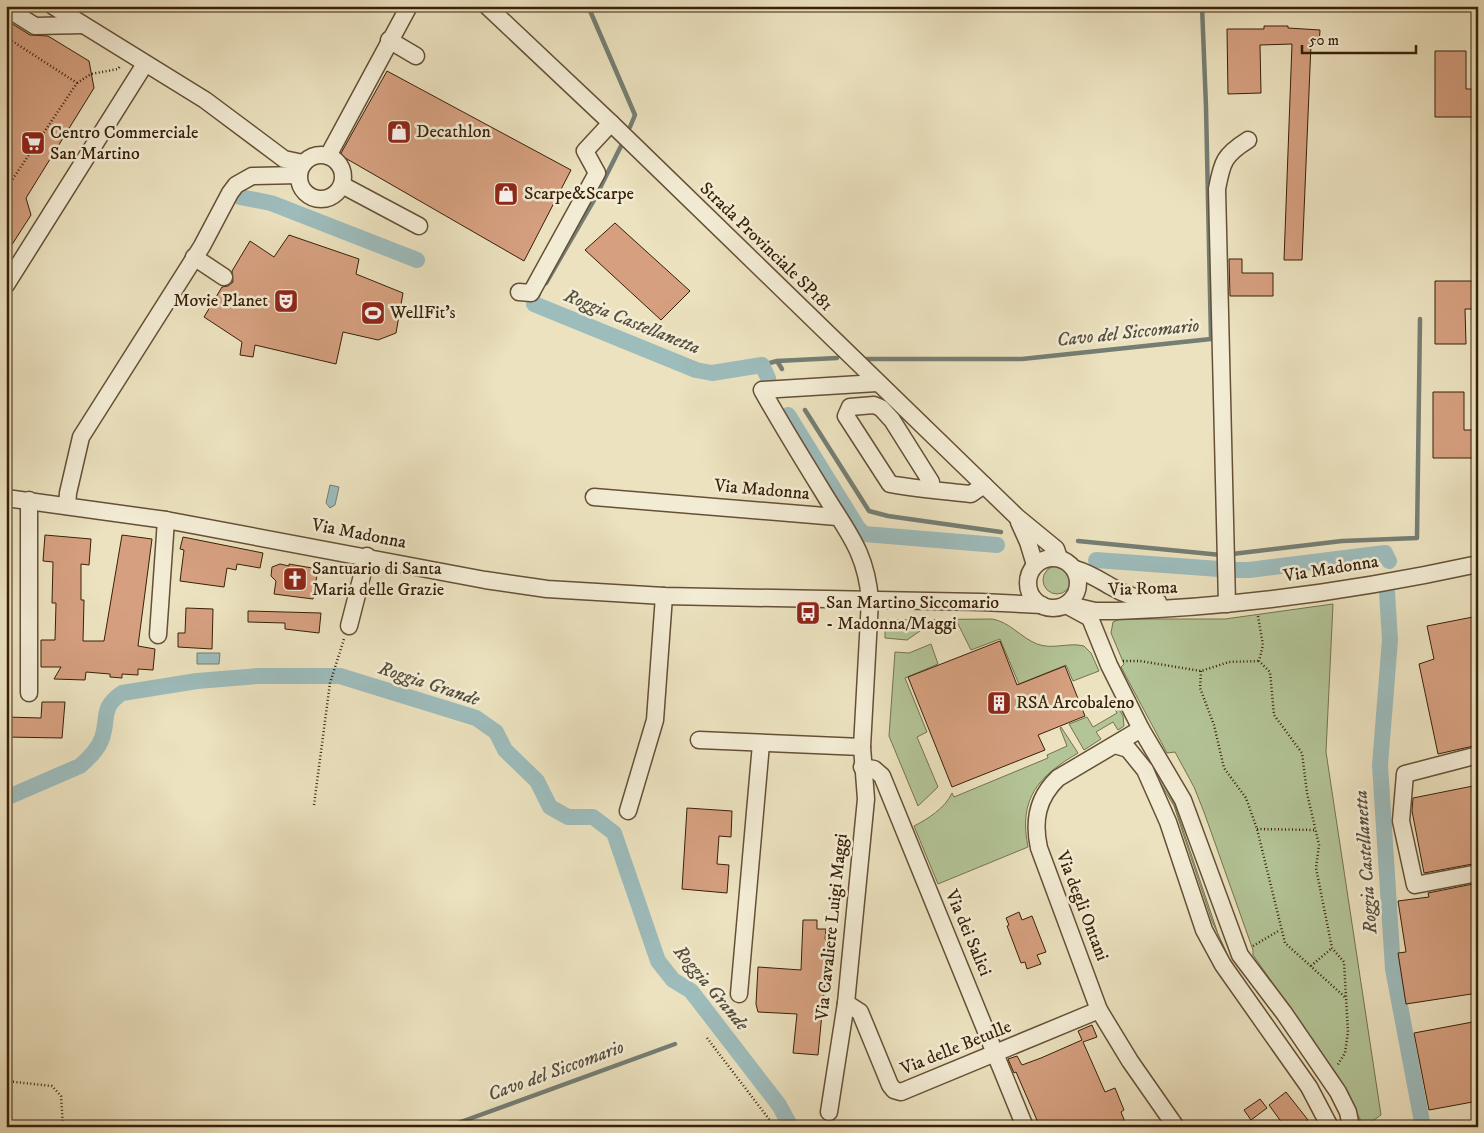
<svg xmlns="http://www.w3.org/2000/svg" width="1484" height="1133" font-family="'IM FELL DW Pica',serif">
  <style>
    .green { fill: #b3c496; stroke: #76724f }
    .water { fill: #9dbcbc; stroke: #757e74 }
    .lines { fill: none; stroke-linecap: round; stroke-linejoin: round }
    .stream { stroke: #757e74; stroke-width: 4.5 }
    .canal { stroke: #9dbcbc; stroke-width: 16 }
    .building { fill: #d6a080; stroke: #382008 }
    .minor-casing { stroke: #655036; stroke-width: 19 }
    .path { stroke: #382008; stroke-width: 2.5; stroke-dasharray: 1 2.5; stroke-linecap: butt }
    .minor { stroke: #f3ecd5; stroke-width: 16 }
    .labels { text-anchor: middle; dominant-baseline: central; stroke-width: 5; stroke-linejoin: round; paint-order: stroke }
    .poi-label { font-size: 18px; fill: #382008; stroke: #f3ecd5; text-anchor: start }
    .street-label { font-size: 18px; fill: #382008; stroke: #f3ecd5 }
    .water-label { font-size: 19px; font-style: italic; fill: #564f3e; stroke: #f3ecd5 }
  </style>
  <rect width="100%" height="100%" fill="#ece2bf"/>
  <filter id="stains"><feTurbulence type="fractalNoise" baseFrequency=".004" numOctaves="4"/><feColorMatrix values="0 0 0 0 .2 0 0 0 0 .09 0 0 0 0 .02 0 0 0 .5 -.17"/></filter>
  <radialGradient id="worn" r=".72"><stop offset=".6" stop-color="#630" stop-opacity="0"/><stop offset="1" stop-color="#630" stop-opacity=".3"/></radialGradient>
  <g class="green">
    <circle cx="1057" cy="580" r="14"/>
    <polygon points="1333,604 1326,752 1381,1115 1364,1127 1338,1076 1253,955 1253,950 1204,812 1194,787 1175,752 1167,753 1121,667 1124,664 1111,633 1113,622 1120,619 1225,619"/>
    <path d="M992,619C1010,622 1020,637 1037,644C1053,650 1068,642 1084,646L1091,653L1099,671L1073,681L1066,665L1019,684L1000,639L971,650L957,622H933L907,640L885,638V620Z"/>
    <polygon points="931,644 938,664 905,678 927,732 917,737 938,787 918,806 889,736 895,652 909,653"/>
    <polygon points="1114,701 1123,716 1124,726 1118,730 1113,722 1096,732 1101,739 1084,750 1069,724 1087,717 1093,727 1117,713 1112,702"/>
    <path d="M1061,727L1078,753C1039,776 1018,798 1028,847L938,884L914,826C928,819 945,808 952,793L954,797L1048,758L1047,755L1067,746L1060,728Z"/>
    <polygon points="1154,765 1175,806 1218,934 1228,956 1212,921 1174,806 1151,767"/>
  </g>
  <g class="water">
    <polygon points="330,485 339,487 335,505 330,508 326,503"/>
    <polygon points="197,653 220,653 219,664 197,664"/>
  </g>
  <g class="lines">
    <g class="stream">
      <polyline points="588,6 635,115 630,127"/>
      <polyline points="546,283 594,200 621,146"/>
      <polyline points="534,304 539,294"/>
      <polyline points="866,359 1022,359 1211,339 1206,107 1202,6"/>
      <polyline points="777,361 782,369"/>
      <polyline points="762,365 777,361 837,358"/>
      <polyline points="805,410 869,511 888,516 1001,532"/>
      <polyline points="1078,541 1221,555"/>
      <polyline points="1232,554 1342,541 1417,538 1420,319"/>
      <polyline points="447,1127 675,1044"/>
    </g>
    <g class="canal">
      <polyline points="240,197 271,203 417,260"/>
      <polyline points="534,304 696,370 712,373 762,365 768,378"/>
      <polyline points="788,415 858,528 864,534 997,545"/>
      <polyline points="1096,560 1219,569"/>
      <polyline points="1230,570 1249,570 1385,553 1389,561"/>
      <polyline points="1387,592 1390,640 1380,765 1393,969 1423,1127"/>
      <path d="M6,798L80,766C88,759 98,750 102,738C109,718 100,708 122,693L197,681L258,676H340L476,718L496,732L505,750L537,781L550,807L568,817H593L614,833L658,961L673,980L691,991L779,1105L791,1127"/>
    </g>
  </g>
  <g class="building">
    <polygon points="6,20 30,35 48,36 89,61 94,88 26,198 31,215 6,254"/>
    <polygon points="1264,26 1288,26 1288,28 1320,30 1319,44 1311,44 1302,260 1284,260 1292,44 1260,45 1261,93 1228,94 1227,29 1264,29"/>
    <polygon points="1435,51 1466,51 1466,89 1478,89 1478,117 1435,117"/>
    <polygon points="387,71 571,170 524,261 340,155"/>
    <polygon points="615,223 690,291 661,320 585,250"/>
    <polygon points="289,235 359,259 356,274 403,293 396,333 378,340 343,332 336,364 255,345 253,357 240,355 242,342 204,317 222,287 228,286 233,282 232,271 250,241 274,257"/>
    <polygon points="1229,259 1242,259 1242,273 1273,273 1273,296 1230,296"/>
    <polygon points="1435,281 1478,281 1478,309 1465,309 1466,344 1435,344"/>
    <polygon points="1433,392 1464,392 1464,430 1478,430 1478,458 1433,458"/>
    <polygon points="45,535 91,539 89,565 81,564 81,600 84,600 83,641 104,641 122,535 152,539 138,646 155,649 153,670 138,669 138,675 122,674 122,678 110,677 110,674 86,672 85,680 54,679 61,667 41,667 41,640 55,640 56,603 52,603 53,562 43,561"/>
    <polygon points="183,537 263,553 260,568 237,564 236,570 227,568 224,587 180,581 184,550 180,549"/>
    <polygon points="280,564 289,566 289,564 318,569 313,599 274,594 276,581 271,576 272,567"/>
    <polygon points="186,608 213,609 212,649 178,647 178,633 185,633"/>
    <polygon points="248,611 321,613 319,633 285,629 285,623 248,622"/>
    <polygon points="1478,616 1478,745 1438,754 1419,664 1434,659 1427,626"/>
    <polygon points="1000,641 1017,685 1065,666 1085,716 1038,735 1045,750 952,787 908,677"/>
    <polygon points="42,702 65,702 62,738 6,737 6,717 41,718"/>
    <polygon points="1478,785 1478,863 1424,873 1412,811 1413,798"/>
    <polygon points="687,808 732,811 731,837 719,836 717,864 729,865 727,893 682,889"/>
    <polygon points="1478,883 1478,993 1406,1004 1398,953 1406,952 1398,901 1429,897 1428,893"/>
    <polygon points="1019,912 1022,920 1032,916 1046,952 1037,955 1041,964 1027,969 1025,962 1021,963 1007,926 1009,925 1006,918"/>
    <polygon points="803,920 817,920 817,929 826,929 825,939 829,941 818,1055 793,1053 797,1014 758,1012 756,1004 758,967 801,970"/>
    <polygon points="1478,1021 1478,1101 1429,1110 1414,1033"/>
    <polygon points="1092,1025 1097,1037 1083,1042 1105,1092 1115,1088 1124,1110 1121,1112 1127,1127 1040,1127 1016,1072 1014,1073 1008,1059 1017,1056 1022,1065 1041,1058 1082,1040 1078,1031"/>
    <polygon points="1286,1092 1308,1120 1299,1127 1285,1127 1269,1105"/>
    <polygon points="1260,1099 1267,1108 1251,1120 1244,1110"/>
  </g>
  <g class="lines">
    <defs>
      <g id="minor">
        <polyline points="7,6 8,9 35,26 83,25"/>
        <polyline points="53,6 205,100 284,159 303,163"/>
        <polyline points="487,6 611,123 984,485 1017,517 1056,549 1059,558"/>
        <polyline points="389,40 416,56"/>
        <circle cx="321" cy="177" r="22"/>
        <polyline points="328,156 409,6"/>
        <polyline points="342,185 419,226"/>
        <polyline points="194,257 224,277"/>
        <polyline points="6,285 145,64"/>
        <polyline points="519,292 531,293 597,173 585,151 611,123"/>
        <path d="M931,489V482L892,420L881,408L874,405L850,407L846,416L890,484C917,489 944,491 971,494L984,485"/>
        <polyline points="594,497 837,517"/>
        <polyline points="6,498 166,520 485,580 547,589 664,596 981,602 1042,605"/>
        <polyline points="67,506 68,493 81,437 202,246 230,193 236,185 252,176 299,175"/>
        <polyline points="1019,522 1028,542 1035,565"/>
        <circle cx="1053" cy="583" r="25"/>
        <path d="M1075,569C1089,573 1098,579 1110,586C1125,595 1141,600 1158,602"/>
        <path d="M1227,604L1217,189C1222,162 1224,155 1248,140"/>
        <polyline points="1066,605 1090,618 1109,665 1141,729 1183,800 1240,955 1284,1013 1338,1092 1348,1112 1351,1127"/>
        <path d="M1078,607L1095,611H1116C1238,607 1359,590 1478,564"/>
        <polyline points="349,626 367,556"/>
        <polyline points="158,635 166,520"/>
        <polyline points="29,693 29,500"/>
        <path d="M1141,729L1058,778C1037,798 1033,821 1039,848L1099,1010L1130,1061L1176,1127"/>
        <polyline points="699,740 862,747"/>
        <polyline points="1115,745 1128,749 1145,770 1168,822 1204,930 1223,965 1309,1087 1330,1127"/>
        <polyline points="1478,755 1405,774 1401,821 1415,885 1478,873"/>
        <polyline points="862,767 874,769 882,776 1025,1127"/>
        <polyline points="628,811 655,720 664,596"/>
        <polyline points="739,994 761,744"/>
        <polyline points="846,1003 860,1012 890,1085 894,1090 901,1092 1099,1010"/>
        <path d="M829,1112L846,1003L866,799L862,747L870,600C866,551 847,532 823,492C802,458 781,424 762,390L877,383"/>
      </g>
    </defs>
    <use href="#minor" class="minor-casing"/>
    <g class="path">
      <polyline points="6,37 77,83 6,189"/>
      <polyline points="77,83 91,74 118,69 121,65"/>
      <polyline points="1258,616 1263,645 1259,661 1270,672 1274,715 1302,753 1307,793 1319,845 1316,868 1332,948 1344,962 1348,1032 1345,1053 1337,1066"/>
      <polyline points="1123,661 1140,661 1201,671 1229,662 1259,661"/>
      <polyline points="1201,671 1200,688 1214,725 1224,768 1246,798 1257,829 1285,943 1346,998"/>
      <polyline points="314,805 330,683 344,639"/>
      <polyline points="1257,829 1316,830"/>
      <polyline points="1253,946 1280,930"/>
      <polyline points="1311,966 1332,948"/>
      <polyline points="707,1038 775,1127"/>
      <polyline points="6,1081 52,1086 61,1096 63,1127"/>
    </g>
    <use href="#minor" class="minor"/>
  </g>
  <defs>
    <symbol id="shop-square" viewBox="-11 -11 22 22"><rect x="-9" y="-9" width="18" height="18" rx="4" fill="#8f2418" stroke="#f3ecd5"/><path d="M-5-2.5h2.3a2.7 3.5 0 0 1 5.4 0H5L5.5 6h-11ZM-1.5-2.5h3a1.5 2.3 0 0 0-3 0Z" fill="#fff"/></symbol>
    <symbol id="supermarket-square" viewBox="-11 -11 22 22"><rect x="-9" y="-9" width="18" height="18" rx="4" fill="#8f2418" stroke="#f3ecd5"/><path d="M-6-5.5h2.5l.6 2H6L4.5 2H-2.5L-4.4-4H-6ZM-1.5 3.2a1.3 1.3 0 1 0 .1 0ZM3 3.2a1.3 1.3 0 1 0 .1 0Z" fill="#fff"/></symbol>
    <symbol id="theatre-square" viewBox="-11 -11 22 22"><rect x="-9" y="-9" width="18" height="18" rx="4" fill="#8f2418" stroke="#f3ecd5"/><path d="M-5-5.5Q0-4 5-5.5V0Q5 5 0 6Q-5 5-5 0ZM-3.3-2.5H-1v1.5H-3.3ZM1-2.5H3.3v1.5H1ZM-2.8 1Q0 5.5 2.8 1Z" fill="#fff"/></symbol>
    <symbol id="stadium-square" viewBox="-11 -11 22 22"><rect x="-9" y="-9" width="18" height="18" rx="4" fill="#8f2418" stroke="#f3ecd5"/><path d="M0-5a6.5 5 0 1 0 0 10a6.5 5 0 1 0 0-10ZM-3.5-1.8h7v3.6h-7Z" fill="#fff"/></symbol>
    <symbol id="church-square" viewBox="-11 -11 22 22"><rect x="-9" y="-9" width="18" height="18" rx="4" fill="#8f2418" stroke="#f3ecd5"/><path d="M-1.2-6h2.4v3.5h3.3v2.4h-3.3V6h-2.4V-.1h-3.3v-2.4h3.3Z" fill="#fff"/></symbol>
    <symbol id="bus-square" viewBox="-11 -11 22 22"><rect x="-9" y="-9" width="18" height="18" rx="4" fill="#8f2418" stroke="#f3ecd5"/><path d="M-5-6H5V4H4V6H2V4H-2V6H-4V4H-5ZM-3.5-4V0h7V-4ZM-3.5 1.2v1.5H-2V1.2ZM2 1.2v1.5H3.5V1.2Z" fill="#fff"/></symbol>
    <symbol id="building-square" viewBox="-11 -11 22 22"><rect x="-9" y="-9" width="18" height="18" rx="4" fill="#8f2418" stroke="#f3ecd5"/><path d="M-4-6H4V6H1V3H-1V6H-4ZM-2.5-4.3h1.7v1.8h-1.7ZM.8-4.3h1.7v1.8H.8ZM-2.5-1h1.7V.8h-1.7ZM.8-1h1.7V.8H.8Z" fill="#fff"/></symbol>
  </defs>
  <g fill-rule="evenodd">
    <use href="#shop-square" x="385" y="118" width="28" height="28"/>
    <use href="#supermarket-square" x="19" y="129" width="28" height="28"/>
    <use href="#shop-square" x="492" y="180" width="28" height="28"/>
    <use href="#theatre-square" x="272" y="287" width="28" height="28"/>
    <use href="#stadium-square" x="359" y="299" width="28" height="28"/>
    <use href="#church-square" x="281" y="565" width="28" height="28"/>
    <use href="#bus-square" x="794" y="599" width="28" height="28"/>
    <use href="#building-square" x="985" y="689" width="28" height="28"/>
  </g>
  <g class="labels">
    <g class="poi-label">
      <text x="416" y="132">Decathlon</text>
      <text x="50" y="133">Centro Commerciale<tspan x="50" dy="21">San Martino</tspan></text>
      <text x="524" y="194">Scarpe&amp;Scarpe</text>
      <text x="268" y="301" text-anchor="end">Movie Planet</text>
      <text x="390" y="313">WellFit's</text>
      <text x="312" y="569">Santuario di Santa<tspan x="312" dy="21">Maria delle Grazie</tspan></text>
      <text x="826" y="603">San Martino Siccomario<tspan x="826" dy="21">- Madonna/Maggi</tspan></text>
      <text x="1016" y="703">RSA Arcobaleno</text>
    </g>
    <g class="street-label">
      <text transform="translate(766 247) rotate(44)">Strada Provinciale SP181</text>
      <text transform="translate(762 490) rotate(5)">Via Madonna</text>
      <text transform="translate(359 534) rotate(11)">Via Madonna</text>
      <text transform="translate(1331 569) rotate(-9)">Via Madonna</text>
      <text transform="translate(1143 589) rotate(-2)">Via Roma</text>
      <text transform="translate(1082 906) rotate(69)">Via degli Ontani</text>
      <text transform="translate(832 927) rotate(-84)">Via Cavaliere Luigi Maggi</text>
      <text transform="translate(968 933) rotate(67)">Via dei Salici</text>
      <text transform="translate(956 1048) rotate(-22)">Via delle Betulle</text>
    </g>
    <g class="water-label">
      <text transform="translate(632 322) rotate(22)">Roggia Castellanetta</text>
      <text transform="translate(1128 333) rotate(-6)">Cavo del Siccomario</text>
      <text transform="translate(429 684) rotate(18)">Roggia Grande</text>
      <text transform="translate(1366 862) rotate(-94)">Roggia Castellanetta</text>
      <text transform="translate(711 988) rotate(50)">Roggia Grande</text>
      <text transform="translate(556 1071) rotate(-20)">Cavo del Siccomario</text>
    </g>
  </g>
  <rect width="1484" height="1133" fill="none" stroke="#ece2bf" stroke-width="25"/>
  <rect x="8" y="8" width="1469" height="1118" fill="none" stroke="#382008" stroke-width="2.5"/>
  <rect x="12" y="12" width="1459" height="1108" fill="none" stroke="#382008"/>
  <path d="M1302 45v8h114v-8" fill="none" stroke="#382008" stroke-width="2.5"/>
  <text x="1309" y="45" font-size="15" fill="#382008" stroke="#f3ecd5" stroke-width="4" paint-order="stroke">50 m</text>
  <rect width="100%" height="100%" filter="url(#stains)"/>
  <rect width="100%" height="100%" fill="url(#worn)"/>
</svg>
